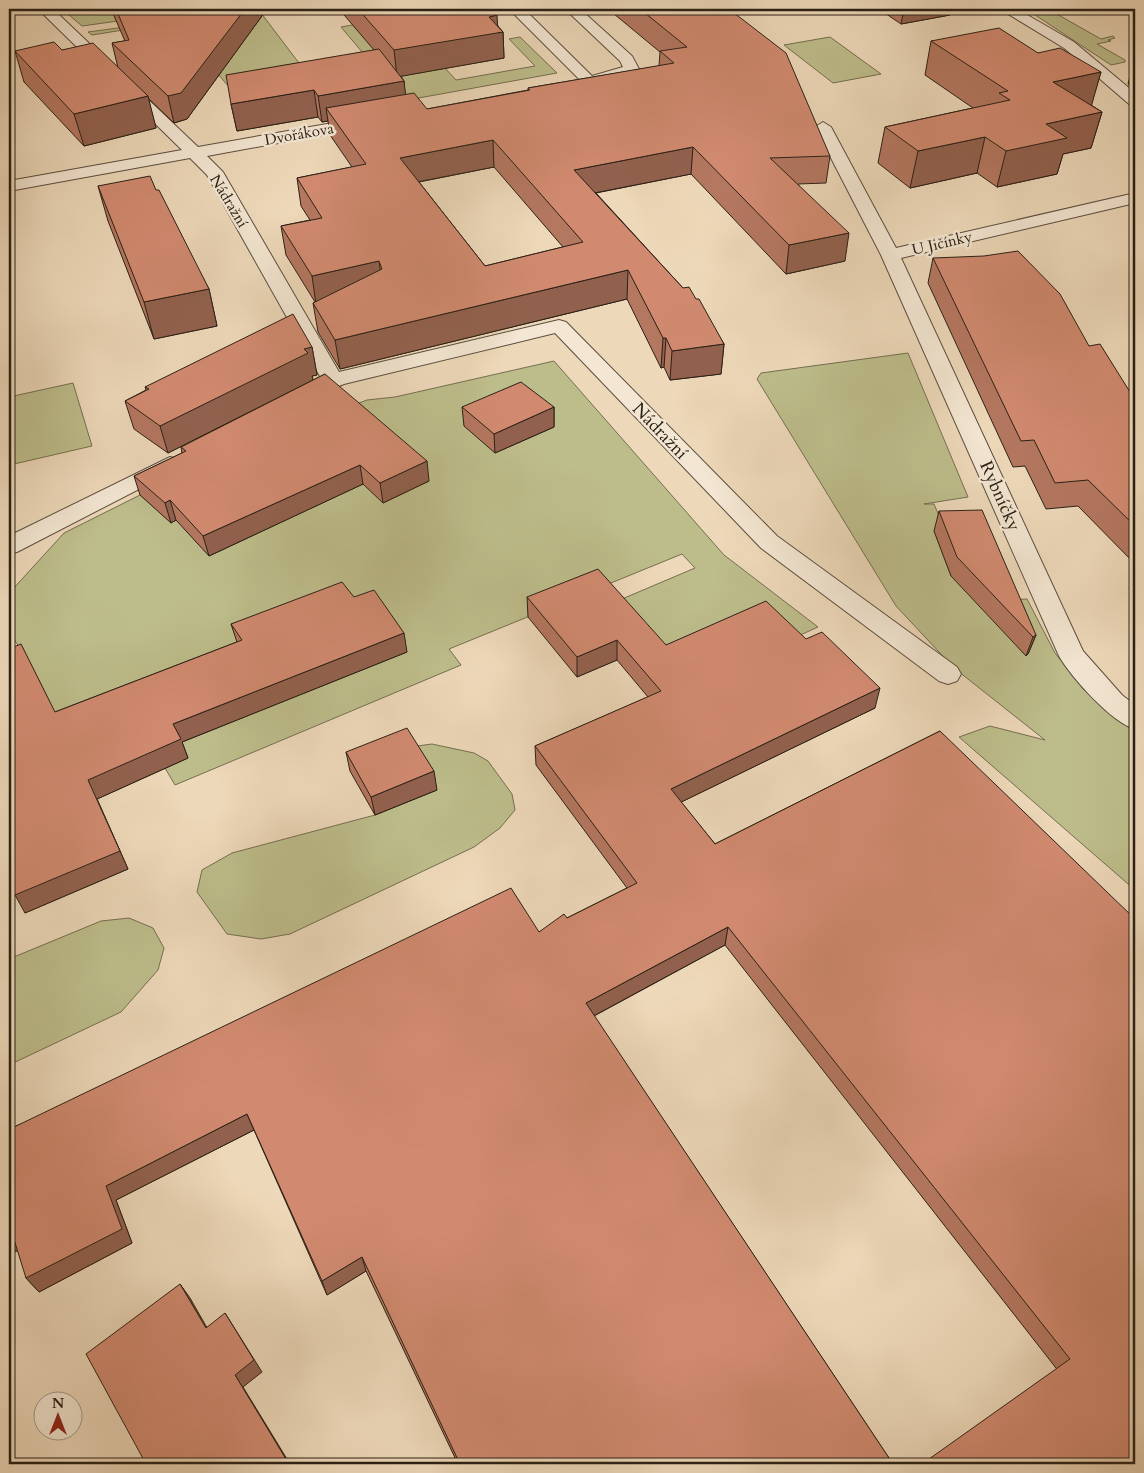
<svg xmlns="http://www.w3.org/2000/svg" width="1144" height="1473" font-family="Cardo,serif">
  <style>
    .green { fill: #bdbd8b; stroke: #746e50 }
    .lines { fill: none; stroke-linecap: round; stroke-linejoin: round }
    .street-casing { stroke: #5b4e3f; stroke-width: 2 }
    .street { fill: #f3e6d2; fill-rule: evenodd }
    .wall { fill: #b47760; stroke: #2a2016; fill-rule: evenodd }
    .shaded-wall { fill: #92614e; stroke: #2a2016 }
    .building { fill: #d18a70; stroke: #2a2016; fill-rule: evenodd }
    .labels { text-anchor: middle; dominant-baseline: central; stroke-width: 5; stroke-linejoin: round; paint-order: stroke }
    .far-street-label { font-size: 15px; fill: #2a2016; stroke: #f3e6d2 }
    .street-label { font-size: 18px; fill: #2a2016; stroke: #f3e6d2 }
  </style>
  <rect width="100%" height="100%" fill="#edd8b9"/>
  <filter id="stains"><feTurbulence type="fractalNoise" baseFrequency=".004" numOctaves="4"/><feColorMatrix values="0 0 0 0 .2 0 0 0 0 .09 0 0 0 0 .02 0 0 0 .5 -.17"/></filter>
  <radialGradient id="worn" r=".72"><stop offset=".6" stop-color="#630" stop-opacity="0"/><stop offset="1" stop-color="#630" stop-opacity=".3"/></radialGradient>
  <g class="green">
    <polygon points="62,9 111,9 113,12 139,9 205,9 82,26"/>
    <polygon points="258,9 305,71 368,59 341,27 398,17 456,80 535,66 509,39 520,37 557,73 402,101 249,110 173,22 92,35 88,32"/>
    <polygon points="1026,9 1048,9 1101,39 1113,36 1115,38 1108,40 1111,41 1097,44 1125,60 1125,62 1111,65"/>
    <polygon points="830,37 881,74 833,83 784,45"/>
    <polygon points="908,353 968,497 924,504 934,504 945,530 934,531 951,576 1006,600 1027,599 1055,653 1084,690 1135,733 1135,890 959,737 990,726 1045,740 954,668 896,606 757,379 761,373"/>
    <polygon points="554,361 724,555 818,627 785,642 667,663 622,599 695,568 682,554 449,649 461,665 175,785 165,768 180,743 377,609 96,796 30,663 9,632 9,603 12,590 64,533 140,495 171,522 319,418 367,400 395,397"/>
    <polygon points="73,383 92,446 14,464 9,438 9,397"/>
    <polygon points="432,744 474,753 488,761 512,794 515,810 500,828 474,847 290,934 261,939 227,934 197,892 202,870 232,853 375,815 436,790 410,747"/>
    <polygon points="129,918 153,928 164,948 158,970 121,1012 9,1065 9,959 101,921"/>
  </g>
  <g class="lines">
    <defs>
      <g id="street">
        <path d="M38,9H53L198,147L366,117L372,119L374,122L366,127L207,156L223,172L339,372L559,320L566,322L777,536L957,667L961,674L957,681L948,684L939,681L761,548L555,333C486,350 417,366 348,383C330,387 311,406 292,401L288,397L292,393L321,378L207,175L190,158L9,191V181L182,150Z"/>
        <polygon points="509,9 524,9 592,76 623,67 620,61 565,9 580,9 632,56 639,69 629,76 590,86 584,84"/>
        <polygon points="1000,9 1017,9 1074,42 1135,93 1135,106 1129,104 1064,48"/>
        <path d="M823,122L831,127L896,248L1135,193V203L901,258L1083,651L1122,695L1135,705V729C1112,723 1071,677 1059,656L881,255L815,127Z"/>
        <polygon points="170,457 178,459 181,464 178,469 17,552 9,554 9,536"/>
      </g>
    </defs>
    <use href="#street" class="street-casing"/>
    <use href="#street" class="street"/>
  </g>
  <g class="wall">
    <polygon points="111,9 267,9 187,119 174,123 148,98 156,128 84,146 24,82 15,51 62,50 118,68 112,43 125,41"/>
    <path d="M339,9H491L498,26L503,32L504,58L401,76L404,81L405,94L427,109L528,90V88L659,66L660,52L608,9H694L830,156L826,183L798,184L845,261L786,274L691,174L596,193L683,288L696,299L724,344L721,374L670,380L664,367L661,368L627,299L340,369L318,332L313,303L315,302L286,255L281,226L310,220L301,206L297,178L352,167L330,135L328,121L322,122L318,117L237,131L231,104L374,50ZM494,167L563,247L485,266L419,182Z"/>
    <polygon points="879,9 951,9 950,15 901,24"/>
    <polygon points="931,41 1038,53 1101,72 1091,105 1102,112 1091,148 1063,154 1057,174 997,187 977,173 910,188 878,163 885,127 973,108 925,75"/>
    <polygon points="1135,75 1135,90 1128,84 1130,76"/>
    <polygon points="98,186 156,190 209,289 217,326 154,339 108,221"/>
    <polygon points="933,258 1089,346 1135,400 1135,564 1078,506 1046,509 1025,466 1013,467 928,283"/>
    <polygon points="312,347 317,375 312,376 313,380 168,453 134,429 125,401 146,390 145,387"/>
    <polygon points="325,374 429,481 383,503 363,484 209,556 176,520 171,523 140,495 134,476 182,453 181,447"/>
    <polygon points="462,407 554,407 554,427 495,453 464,426"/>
    <polygon points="939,511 1036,635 1028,654 1026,656 951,576 934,531"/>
    <polygon points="1135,574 1135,594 1129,588"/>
    <polygon points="354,597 407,652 182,742 188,758 97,799 128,869 25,913 9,832 55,712 237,642 231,624"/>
    <polygon points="527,597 666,645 875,708 681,802 715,844 940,731 1135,1464 1056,1368 725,945 594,1016 893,1464 458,1464 366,1271 327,1295 254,1130 116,1200 132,1243 39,1292 26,1278 16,1126 539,932 627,888 536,765 535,746 648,697 617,660 577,677 528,617"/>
    <polygon points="346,752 437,790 375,815 350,771"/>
  </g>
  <g class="shaded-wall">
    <polygon points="245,9 267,9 187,119 174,123 168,96"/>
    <polygon points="904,9 951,9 950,15 901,24"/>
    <polygon points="497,15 498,33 503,32 504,58 397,77 394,50 489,17"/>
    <polygon points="1101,72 1091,107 1053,82"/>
    <polygon points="404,81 407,107 326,108 328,121 322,122 318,96"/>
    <polygon points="314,90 318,117 237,131 231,104"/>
    <polygon points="148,96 156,128 84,146 74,114"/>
    <polygon points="1102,112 1091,148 1063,154 1057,174 997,187 1006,151 1046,124"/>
    <polygon points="985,137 977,173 910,188 918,151"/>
    <polygon points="493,140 494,167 402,185 400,158"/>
    <polygon points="693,147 691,174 574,197 574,170"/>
    <polygon points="849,233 845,261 786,274 789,245"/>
    <polygon points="379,261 383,290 316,304 312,276"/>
    <polygon points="628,270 627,299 340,369 335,340"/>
    <polygon points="209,289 217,326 154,339 144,302"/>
    <polygon points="663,338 666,338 664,367 661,368"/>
    <polygon points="724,344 721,374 670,380 672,351"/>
    <polygon points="312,347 317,375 312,376 313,380 168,453 160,426 304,349"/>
    <polygon points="554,407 554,427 495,453 494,434"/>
    <polygon points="427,461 429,481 383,503 380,483"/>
    <polygon points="360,465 363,484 209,556 203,536"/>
    <polygon points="170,500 176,520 171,523 165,503"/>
    <polygon points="404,633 407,652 182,742 188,758 97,799 128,869 25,913 15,895 88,780 173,724"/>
    <polygon points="1036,635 1028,654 1026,656 1033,637"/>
    <polygon points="617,640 617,660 577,677 577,657"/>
    <polygon points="880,688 875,708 669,808 671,789"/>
    <polygon points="434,771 437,790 375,815 371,797"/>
    <polygon points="728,927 725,945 586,1020 586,1003"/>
    <polygon points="247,1114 254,1130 116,1200 132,1243 39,1292 26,1278 106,1186"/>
    <polygon points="9,1118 21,1134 12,1128"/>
    <polygon points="12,1233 25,1247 9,1255 9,1235"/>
    <polygon points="362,1257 366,1271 327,1295 322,1281"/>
    <polygon points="180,1284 190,1298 214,1340 206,1328"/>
    <polygon points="225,1313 262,1372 243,1387 290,1464 289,1464 235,1375"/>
  </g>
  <g class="building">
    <polygon points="116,9 245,9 181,93 168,96 112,43 129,40"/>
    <polygon points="358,9 491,9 497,15 489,17 503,32 394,50"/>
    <path d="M640,9H694L701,14L729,9L786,53L830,156L770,158L849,233L789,245L693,147L574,170L683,288L689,287L696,299H699L724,344L672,351L666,338H663L628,270L335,340L313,303L382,269L379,261L312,276L281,226L322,218L297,178L366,164L326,108L414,93L427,109L530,90L528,88L674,63L660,51L687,47ZM493,140L583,242L485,266L400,158Z"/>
    <polygon points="999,28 1038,53 1060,48 1101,72 1053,82 1102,112 1046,124 1067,138 1006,151 985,137 918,151 885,127 1010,100 999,93 1008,91 931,41"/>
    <polygon points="54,42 62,50 93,43 148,96 74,114 15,51"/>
    <polygon points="379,49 404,81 318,96 314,90 231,104 226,75"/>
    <polygon points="1135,75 1135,79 1130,76"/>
    <polygon points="150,176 156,190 159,190 209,289 144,302 98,186"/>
    <polygon points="1018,251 1060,294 1089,346 1100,344 1135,400 1135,526 1088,480 1055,483 1034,440 1021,441 933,258 984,256"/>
    <polygon points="293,314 312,347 304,349 308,353 160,426 125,401 149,389 145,387"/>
    <polygon points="325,374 427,461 380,483 360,465 203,536 170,500 165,503 134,476 186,451 181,447"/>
    <polygon points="521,382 554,407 494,434 462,407"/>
    <polygon points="982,510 1036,635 1033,637 957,557 939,511"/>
    <polygon points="598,569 666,645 766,601 806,639 822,632 880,688 671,789 715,844 940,731 1135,919 1135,1464 922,1464 1070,1359 728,927 586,1003 893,1464 460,1464 362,1257 322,1281 247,1114 106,1186 122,1229 26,1278 12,1233 9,1235 9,1118 12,1128 511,888 539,932 564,914 567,918 637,883 535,746 661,691 617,640 577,657 527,597"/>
    <polygon points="342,582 354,597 374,590 404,633 173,724 181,739 88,780 120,851 15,895 9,879 9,649 21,644 55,712 242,640 231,624"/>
    <polygon points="407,728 434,771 371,797 346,752"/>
    <polygon points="180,1284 206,1328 225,1313 254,1360 235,1375 289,1464 146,1464 86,1354"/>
  </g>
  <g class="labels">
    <g class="far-street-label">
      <text transform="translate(299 134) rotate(-10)">Dvořákova</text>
      <text transform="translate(229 201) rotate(59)">Nádražní</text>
      <text transform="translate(942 243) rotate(-13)">U Jičínky</text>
    </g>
    <g class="street-label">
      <text transform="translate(660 431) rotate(46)">Nádražní</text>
      <text transform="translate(1000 496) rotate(66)">Rybníčky</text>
    </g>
  </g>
  <rect width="1144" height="1473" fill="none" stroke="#edd8b9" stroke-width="30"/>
  <rect x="10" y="10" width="1124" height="1453" fill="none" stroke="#2a2016" stroke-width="2.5"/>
  <rect x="15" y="15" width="1114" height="1443" fill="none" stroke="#2a2016"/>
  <g transform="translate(58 1416)"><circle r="24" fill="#f3e6d2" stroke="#a39787"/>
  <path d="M0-4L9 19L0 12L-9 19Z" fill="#8f2418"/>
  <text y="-8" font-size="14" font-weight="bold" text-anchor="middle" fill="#2a2016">N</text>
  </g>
  <rect width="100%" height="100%" filter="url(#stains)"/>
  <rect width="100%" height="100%" fill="url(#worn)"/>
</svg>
